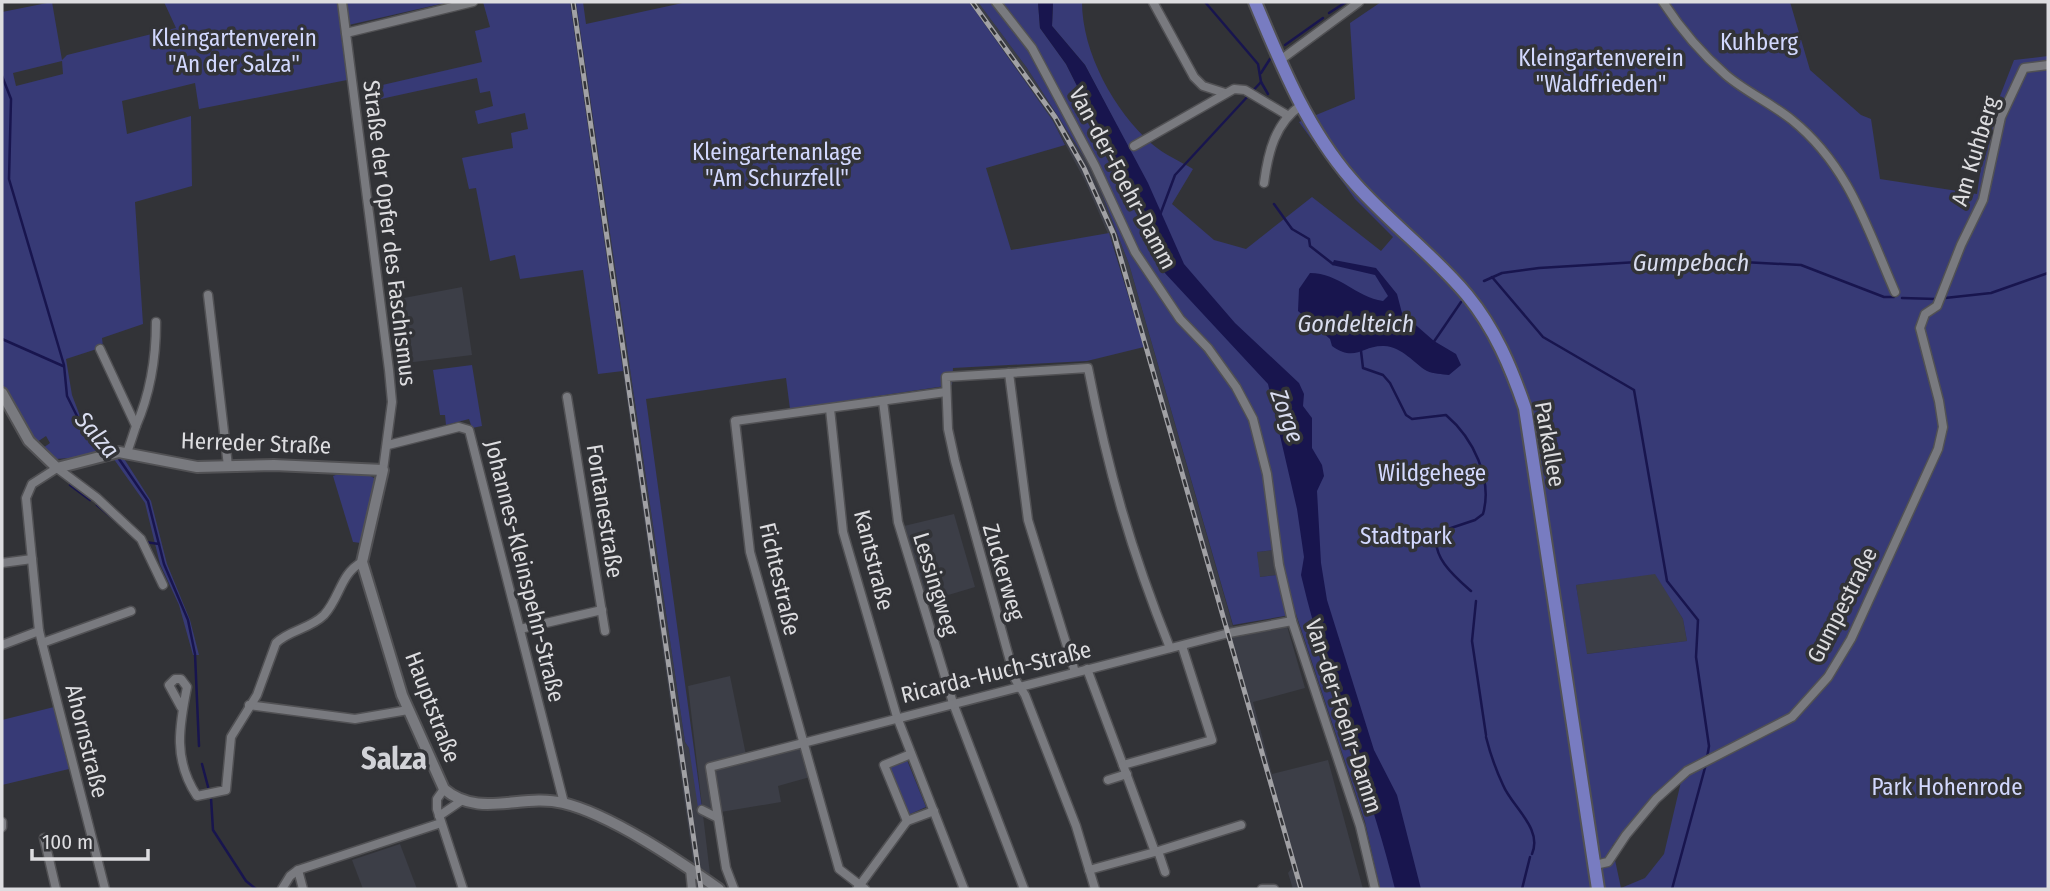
<svg xmlns="http://www.w3.org/2000/svg" width="2050" height="891" font-family="'Fira Sans Condensed',sans-serif">
  <style>
    .built { fill: #3c3e47 }
    .green { fill: #373a76; fill-rule: evenodd }
    .water { fill: #18154e }
    .lines { fill: none; stroke-linecap: round; stroke-linejoin: round }
    .stream { stroke: #18154e; stroke-width: 2.5 }
    .street-casing { stroke: #515154; stroke-width: 11 }
    .secondary-casing { stroke: #515154; stroke-width: 14 }
    .primary-casing { stroke: #515154; stroke-width: 16 }
    .street { stroke: #797a7f; stroke-width: 8 }
    .secondary { stroke: #797a7f; stroke-width: 10 }
    .primary { stroke: #787cc1; stroke-width: 12 }
    .rail-casing { stroke: #a1a1a5; stroke-width: 5 }
    .rail { stroke: #323337; stroke-width: 2.5; stroke-dasharray: 8; stroke-linecap: butt }
    .labels { text-anchor: middle; dominant-baseline: central; stroke-width: 7; stroke-linejoin: round; paint-order: stroke }
    .park-label { font-size: 23px; fill: #d2d8fe; stroke: #323337 }
    .street-label { font-size: 23px; fill: #dddde0; stroke: #323337 }
    .water-label { font-size: 24px; font-style: italic; fill: #d9ddf0; stroke: #323337 }
    .district-label { font-size: 30px; font-weight: bold; fill: #d2d3d8; stroke: #323337 }
  </style>
  <rect width="100%" height="100%" fill="#323337"/>
  <g class="built">
    <polygon points="570,2 576,2 685,742 689,748 703,814 688,686 730,676 747,760 801,747 810,777 778,786 781,802 703,815 710,874 703,870 706,889 697,889"/>
    <polygon points="969,2 978,2 1027,68 1093,171 1129,264 1236,637 1287,626 1305,688 1253,702 1272,774 1328,760 1363,889 1293,889 1288,873 1292,868 1122,266 1085,181 1053,121"/>
    <polygon points="462,287 472,355 397,364 388,301"/>
    <polygon points="954,514 975,587 925,602 904,526"/>
    <polygon points="1274,550 1277,575 1259,577 1257,552"/>
    <polygon points="1655,573 1683,619 1687,641 1586,654 1576,585"/>
    <polygon points="400,844 417,889 363,889 352,860"/>
  </g>
  <g class="green">
    <path d="M52,2L62,60L67,55L176,28L164,2H449L340,27L347,80L199,109L195,83L122,101L127,134L191,116L192,186L135,202L143,324L102,338L103,347L66,359L72,395L80,416L116,446L151,501L167,564L190,620L199,655H193L179,605L160,564L145,503L106,448L81,457L56,459L43,448L50,443L46,436L37,442L18,415L2,383V12ZM62,61L63,74L16,86L13,73Z"/>
    <polygon points="483,2 570,2 623,371 598,374 583,270 520,279 515,255 490,261 476,188 469,189 462,158 513,148 511,133 528,129 525,113 478,124 475,111 493,106 490,91 480,93 477,78 367,102 365,89 482,62 475,31 490,27"/>
    <polygon points="576,2 583,2 586,24 687,2 969,2 1053,121 1065,145 986,168 1011,250 1109,233 1144,347 1087,361 953,368 952,385 790,409 786,378 646,399 703,815 699,814 689,748 685,742"/>
    <path d="M978,2H1038L1040,28L1066,64L1115,161L1131,153L1085,65L1052,26L1053,2H1082C1082,52 1114,111 1152,144C1163,154 1180,161 1193,169L1172,204L1214,240L1246,249L1312,197L1381,251L1393,237L1355,199L1299,122L1355,99L1350,23L1381,2H1790L1810,70L1861,115L1871,119L1880,179L1977,194L1986,132L2014,60L2048,56V889H1380L1365,822L1296,614L1233,625L1129,264L1093,171L1027,68ZM1273,550L1277,575L1260,577L1257,552ZM1655,574L1683,619L1687,641L1587,654L1576,585ZM1684,769L1664,854L1645,878L1621,888L1612,846L1652,796Z"/>
    <polygon points="472,365 482,426 472,428 469,419 446,425 445,415 440,415 433,370"/>
    <polygon points="341,473 366,474 376,479 361,543 353,542 333,476"/>
    <polygon points="54,707 69,769 2,785 2,720"/>
    <polygon points="907,760 926,807 908,815 889,767"/>
  </g>
  <g class="water">
    <path d="M1038,2H1053L1052,26L1085,65L1148,183L1184,264L1235,323L1299,383L1304,394L1303,406L1312,418V448L1322,465L1324,476L1317,491L1321,563L1327,600L1374,750L1397,795L1421,889H1395C1369,783 1326,682 1301,575L1304,557L1297,509L1268,384L1163,271L1129,189L1066,64L1040,28Z"/>
    <path d="M1334,260L1376,268L1397,294L1402,313L1434,341L1456,354L1461,365L1449,375C1442,374 1433,374 1427,371C1413,363 1403,347 1384,346C1362,345 1356,363 1332,346L1330,339L1298,311L1299,289L1310,273C1339,273 1356,297 1383,301L1388,296L1375,275L1332,265Z"/>
  </g>
  <g class="lines">
    <g class="stream">
      <polyline points="1329,13 1346,2"/>
      <polyline points="1285,45 1323,18"/>
      <polyline points="1261,73 1270,59"/>
      <polyline points="2,76 11,99 9,179 64,365 67,396 78,418 113,451"/>
      <polyline points="1261,82 1268,94"/>
      <polyline points="1274,204 1292,229 1309,239 1310,246 1333,264"/>
      <polyline points="1160,215 1175,175 1261,82 1258,64 1205,2"/>
      <polyline points="1492,277 1543,337 1634,390 1667,581 1698,620 1696,657 1709,746 1707,758"/>
      <polyline points="1484,281 1502,273 1539,268 1687,259 1801,265 1884,297 1894,297"/>
      <polyline points="1902,298 1936,299"/>
      <polyline points="1945,298 1991,293 2048,273"/>
      <polyline points="2,339 63,366"/>
      <polyline points="1433,343 1461,302"/>
      <path d="M1361,351L1363,368L1383,375L1390,383L1406,415L1412,419L1446,415C1473,438 1493,479 1483,514L1475,520L1439,532C1428,554 1455,577 1471,591"/>
      <polyline points="117,456 148,501 164,564 188,620 195,654 199,746"/>
      <polyline points="70,485 90,500"/>
      <polyline points="97,505 116,521"/>
      <polyline points="145,542 159,544"/>
      <polyline points="1476,601 1472,641 1486,735"/>
      <path d="M1486,737C1490,753 1496,770 1503,785C1512,807 1543,828 1532,854"/>
      <polyline points="202,764 211,798 213,830 246,881 256,889"/>
      <polyline points="1522,889 1530,857"/>
      <polyline points="1672,889 1706,764"/>
    </g>
    <defs>
      <g id="street">
        <polyline points="342,2 389,370 392,402 383,470"/>
        <polyline points="996,2 1032,48 1095,166 1135,252 1180,319 1208,348 1236,387 1253,419 1267,474 1279,565 1292,621 1360,826 1375,889"/>
        <polyline points="1153,2 1194,77 1203,86 1225,93"/>
        <path d="M1663,2C1680,28 1702,54 1726,75C1746,92 1771,103 1792,120C1849,166 1867,228 1895,292"/>
        <polyline points="346,33 473,2"/>
        <polyline points="1279,61 1359,2"/>
        <polyline points="1134,146 1234,89 1245,90 1287,115"/>
        <path d="M1264,183C1268,153 1275,122 1302,105"/>
        <polyline points="208,295 228,466"/>
        <polyline points="100,349 136,426 127,453"/>
        <polyline points="1009,373 1028,520 1075,672"/>
        <polyline points="567,397 605,631"/>
        <polyline points="883,401 898,522 953,703 1024,889"/>
        <polyline points="830,409 843,532 897,717 964,889"/>
        <path d="M136,426C150,394 156,358 156,322"/>
        <polyline points="388,445 459,427 469,430 564,803"/>
        <polyline points="2,563 32,559"/>
        <polyline points="520,629 602,610"/>
        <polyline points="42,643 131,611"/>
        <polyline points="2,645 39,631"/>
        <polyline points="1087,669 1123,765 1212,740 1182,646"/>
        <polyline points="249,705 355,719 408,710"/>
        <path d="M181,707L169,685L175,679H181L187,687C179,727 173,760 197,796L226,790L231,737L257,695L276,643C289,630 310,629 324,615C340,598 340,574 362,562"/>
        <polyline points="911,754 884,765 907,821 934,811"/>
        <polyline points="1123,765 1155,852 1241,825"/>
        <polyline points="1108,780 1127,774"/>
        <polyline points="444,789 437,799 437,809 463,889"/>
        <polyline points="702,810 718,818"/>
        <polyline points="439,816 461,801"/>
        <polyline points="2,822 2,827"/>
        <polyline points="44,838 56,889"/>
        <polyline points="1158,851 1165,872"/>
        <polyline points="1595,865 1608,862 1626,835 1656,799 1687,771 1792,717 1828,677 1851,639 1938,449 1943,427 1939,401 1920,328 1925,314 1937,306 1961,245 1983,200 2001,117 2024,68 2048,65"/>
        <polyline points="690,869 692,889"/>
        <polyline points="298,870 303,889"/>
        <polyline points="1089,870 1155,852"/>
        <polyline points="105,889 39,631 26,498 32,484 57,468 97,498 141,539 163,585"/>
        <polyline points="282,889 290,876 298,870 441,823"/>
        <polyline points="734,889 726,868 710,767 1229,633 1292,621"/>
        <polyline points="857,889 907,821"/>
        <polyline points="865,889 839,869 750,552 735,421 946,392"/>
        <path d="M1095,889L1076,826L1025,695L1015,679L955,461L948,429L946,377L1088,368C1108,471 1131,551 1170,648"/>
        <polyline points="1262,889 1274,889"/>
      </g>
      <path id="secondary" d="M2,393L29,441L57,468L119,452L197,467L274,465L383,470L362,562L402,695L444,789C479,819 522,793 563,803C610,814 679,861 719,889"/>
      <path id="primary" d="M1255,2C1281,64 1306,127 1351,179C1386,220 1432,253 1467,295C1495,329 1511,367 1525,408L1598,889"/>
    </defs>
    <use href="#street" class="street-casing"/>
    <use href="#secondary" class="secondary-casing"/>
    <use href="#primary" class="primary-casing"/>
    <use href="#street" class="street"/>
    <use href="#secondary" class="secondary"/>
    <use href="#primary" class="primary"/>
    <defs>
      <g id="rail">
        <polyline points="573,2 701,889"/>
        <polyline points="972,2 1055,117 1084,168 1114,235 1301,889"/>
      </g>
    </defs>
    <use href="#rail" class="rail-casing"/>
    <use href="#rail" class="rail"/>
  </g>
  <g class="labels">
    <g class="park-label">
      <text x="234" y="38">Kleingartenverein<tspan x="234" dy="26">"An der Salza"</tspan></text>
      <text x="1759" y="42">Kuhberg</text>
      <text x="1601" y="58">Kleingartenverein<tspan x="1601" dy="26">"Waldfrieden"</tspan></text>
      <text x="777" y="152">Kleingartenanlage<tspan x="777" dy="26">"Am Schurzfell"</tspan></text>
      <text x="1432" y="473">Wildgehege</text>
      <text x="1406" y="536">Stadtpark</text>
      <text x="1947" y="787">Park Hohenrode</text>
    </g>
    <g class="street-label">
      <text transform="translate(1975 151) rotate(-73)">Am Kuhberg</text>
      <text transform="translate(1123 178) rotate(62)">Van-der-Foehr-Damm</text>
      <text transform="translate(390 233) rotate(83)">Straße der Opfer des Faschismus</text>
      <text transform="translate(256 443) rotate(2)">Herreder Straße</text>
      <text transform="translate(1550 444) rotate(80)">Parkallee</text>
      <text transform="translate(605 511) rotate(81)">Fontanestraße</text>
      <text transform="translate(874 560) rotate(76)">Kantstraße</text>
      <text transform="translate(525 571) rotate(76)">Johannes-Kleinspehn-Straße</text>
      <text transform="translate(1004 572) rotate(74)">Zuckerweg</text>
      <text transform="translate(780 579) rotate(77)">Fichtestraße</text>
      <text transform="translate(936 584) rotate(73)">Lessingweg</text>
      <text transform="translate(1842 605) rotate(-63)">Gumpestraße</text>
      <text transform="translate(996 672) rotate(-14)">Ricarda-Huch-Straße</text>
      <text transform="translate(433 707) rotate(69)">Hauptstraße</text>
      <text transform="translate(1344 716) rotate(72)">Van-der-Foehr-Damm</text>
      <text transform="translate(87 741) rotate(76)">Ahornstraße</text>
    </g>
    <g class="water-label">
      <text x="1691" y="263">Gumpebach</text>
      <text x="1356" y="324">Gondelteich</text>
      <text transform="translate(1287 416) rotate(70)">Zorge</text>
      <text transform="translate(97 435) rotate(49)">Salza</text>
    </g>
    <g class="district-label">
      <text x="394" y="759">Salza</text>
    </g>
  </g>
  <rect width="2050" height="891" fill="none" stroke="#dddde0" stroke-width="7"/>
  <path d="M32 849v10h116v-10" fill="none" stroke="#dddde0" stroke-width="3.5"/>
  <text x="42" y="849" font-size="21" fill="#dddde0" stroke="#323337" stroke-width="5" paint-order="stroke">100 m</text>
</svg>
